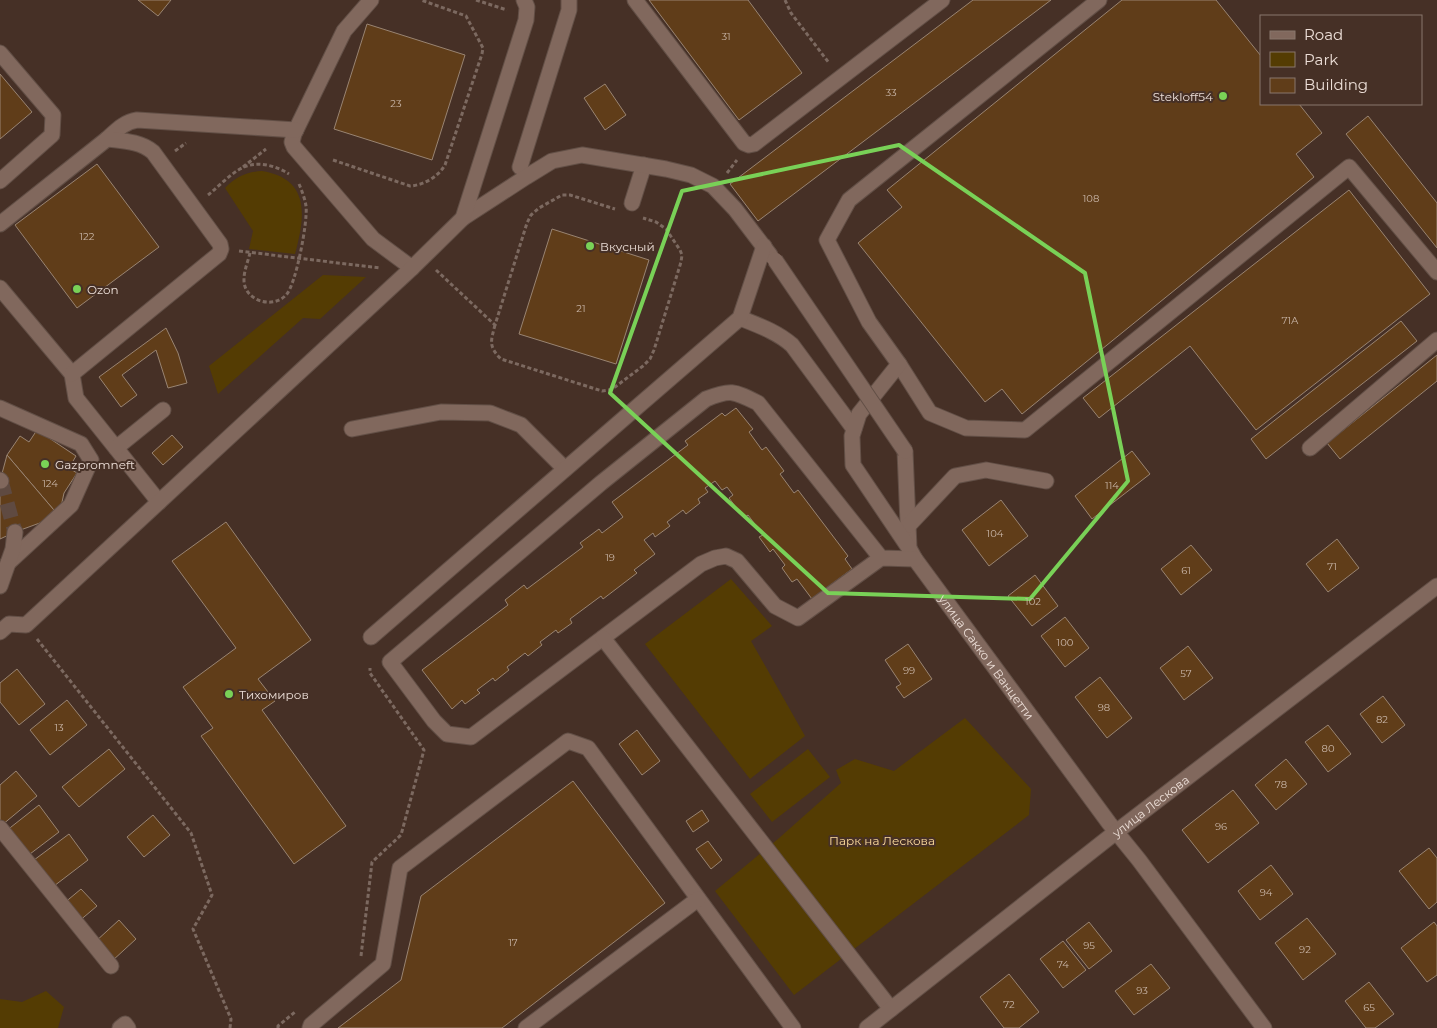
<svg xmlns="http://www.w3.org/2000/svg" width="1437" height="1028" font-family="Montserrat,sans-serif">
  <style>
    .green { fill: #543c03 }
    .building { fill: #603d19; stroke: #998472 }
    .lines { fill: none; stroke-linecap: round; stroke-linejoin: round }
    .minor-tunnel { stroke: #5f4a41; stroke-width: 15; stroke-dasharray: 15 8; stroke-linecap: butt }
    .minor-casing { stroke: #624f46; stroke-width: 17 }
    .path { stroke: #7c6960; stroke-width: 3; stroke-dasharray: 4 2.5; stroke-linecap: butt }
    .minor { stroke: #81685d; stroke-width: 15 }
    .minor-bridge-casing { stroke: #624f46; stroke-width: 17; stroke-linecap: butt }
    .minor-bridge { stroke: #81685d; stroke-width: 15 }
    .marked { fill: none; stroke: #79d157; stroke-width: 4; stroke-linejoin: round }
    .poi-dot { fill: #79d157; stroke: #463026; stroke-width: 2 }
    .labels { text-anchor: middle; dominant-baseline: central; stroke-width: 4; stroke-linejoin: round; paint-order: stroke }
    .number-label { font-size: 10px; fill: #c9b6a8 }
    .poi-label { font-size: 12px; fill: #ecded7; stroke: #463026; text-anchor: start }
    .street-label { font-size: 12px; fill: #ecded7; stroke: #463026 }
    .park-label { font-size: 12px; fill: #fedc9d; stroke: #463026 }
  </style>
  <rect width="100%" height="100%" fill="#463026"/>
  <g class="green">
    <path d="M262,171C311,179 305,217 295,254L249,249L253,231L225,188C236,177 246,172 262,171Z"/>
    <polygon points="323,275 366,277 320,319 303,318 218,394 209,366"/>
    <polygon points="731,579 772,626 751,641 805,736 750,779 645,644"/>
    <polygon points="965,718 1031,789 1029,815 794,995 715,891 778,839 841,783 836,770 855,759 894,771"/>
    <polygon points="808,749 830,777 772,822 750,794"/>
    <polygon points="46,991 64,1007 58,1028 0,1028 0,999 22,1002"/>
  </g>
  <g class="building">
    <polygon points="138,0 171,0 158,16"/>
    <polygon points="649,0 748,0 802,73 739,120"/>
    <polygon points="973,0 1051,0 758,221 730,184"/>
    <polygon points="1122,0 1216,0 1261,56 1261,104 1299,104 1322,133 1296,154 1314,177 1022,414 1002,389 985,402 858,243 902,207 887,190"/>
    <polygon points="367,24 465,55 432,160 334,129"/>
    <polygon points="0,74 32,112 0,139"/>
    <polygon points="605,84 626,115 605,130 584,98"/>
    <polygon points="1368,116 1437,203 1437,248 1346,134"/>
    <polygon points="97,164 159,247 77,308 15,225"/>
    <polygon points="1349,190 1430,294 1256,430 1190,346 1099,418 1083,398"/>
    <polygon points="552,229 649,260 616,364 519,334"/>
    <polygon points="1401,321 1417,341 1266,459 1251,439"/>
    <polygon points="166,328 178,353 187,383 168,388 156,350 122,375 137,395 121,407 99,377"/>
    <polygon points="1437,355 1437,381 1340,459 1327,443"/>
    <polygon points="736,408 753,429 749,432 762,450 766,447 784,471 780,474 794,493 798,490 848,556 845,559 852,569 812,599 797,579 792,582 782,568 785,565 773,549 770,552 759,537 763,535 748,515 744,518 729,498 733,495 727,487 722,490 715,481 705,488 708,492 698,499 700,503 686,514 683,510 667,522 670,526 655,537 653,533 644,540 655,554 634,570 637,573 603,599 601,596 570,619 572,623 558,633 556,630 540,642 542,645 528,656 525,653 507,667 509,670 495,681 493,678 477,690 480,693 465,704 462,700 452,709 422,670 508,605 505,600 524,585 527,589 583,547 580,543 599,529 602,533 623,517 612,502 688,445 685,441 722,413 725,416"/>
    <polygon points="37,430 76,456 69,468 77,473 64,493 59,516 7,455 20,436 29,442"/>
    <polygon points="172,435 183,447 163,465 152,453"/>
    <polygon points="1132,451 1150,474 1092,519 1075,496"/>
    <polygon points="7,455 59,516 15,532 0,539 0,481"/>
    <polygon points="1001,500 1028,536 989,566 962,530"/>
    <polygon points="226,522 311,640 258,679 275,701 262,710 346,826 294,864 201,736 213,728 183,687 236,648 172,561"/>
    <polygon points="1337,539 1359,568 1328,592 1306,564"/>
    <polygon points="1191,545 1212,570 1181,595 1161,569"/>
    <polygon points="1035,575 1058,606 1032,626 1008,596"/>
    <polygon points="1065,617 1089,648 1065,667 1041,636"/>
    <polygon points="908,644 932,679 904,698 896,687 901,684 885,660"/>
    <polygon points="1188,646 1213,678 1184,700 1160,668"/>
    <polygon points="17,669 45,704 19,725 0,702 0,683"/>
    <polygon points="1100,677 1132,718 1107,738 1075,697"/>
    <polygon points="1383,696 1405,725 1382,743 1360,714"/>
    <polygon points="67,700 87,725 50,755 30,730"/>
    <polygon points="1328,725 1351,754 1328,772 1305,742"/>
    <polygon points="637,730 660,761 642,775 619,744"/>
    <polygon points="109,749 125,769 79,807 62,787"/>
    <polygon points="1286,759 1307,784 1276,810 1255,785"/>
    <polygon points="16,771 37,796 2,825 0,822 0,785"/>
    <polygon points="573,781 665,903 502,1028 338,1028 401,980 421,896"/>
    <polygon points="1233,790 1259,823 1208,863 1182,830"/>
    <polygon points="39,805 59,832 26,857 6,831"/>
    <polygon points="702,810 709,821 693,832 686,821"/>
    <polygon points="153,815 170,835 144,857 127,837"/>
    <polygon points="69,834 88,860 54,886 34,860"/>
    <polygon points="708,841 722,860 711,869 696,849"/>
    <polygon points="1429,848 1437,858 1437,902 1429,909 1399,871"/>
    <polygon points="1271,865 1293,894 1260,920 1238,891"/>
    <polygon points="81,889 97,906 78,922 63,904"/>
    <polygon points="1307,918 1336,954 1303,980 1275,943"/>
    <polygon points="119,920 136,939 112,961 95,942"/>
    <polygon points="1089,922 1112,951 1089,969 1066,940"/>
    <polygon points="1434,922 1437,926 1437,975 1427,982 1401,948"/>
    <polygon points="1063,941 1086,970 1063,988 1040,959"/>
    <polygon points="1151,964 1170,988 1134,1015 1115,991"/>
    <polygon points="1009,974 1039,1012 1019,1028 1004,1028 980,997"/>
    <polygon points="1369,982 1394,1014 1375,1028 1366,1028 1345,1001"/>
  </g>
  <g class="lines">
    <polyline class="minor-tunnel" points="1,481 15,532"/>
    <defs>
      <g id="minor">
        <polyline points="371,0 344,31 294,134 292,142 294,147 373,239 412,268"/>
        <polyline points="635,0 744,143 749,145 754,144 942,0"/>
        <polyline points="0,53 53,115 52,135 0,181"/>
        <polyline points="520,167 569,10 569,0"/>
        <polyline points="632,203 644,165"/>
        <polyline points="463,218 526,177 552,161 582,155 666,169 691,175 713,186 735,209 770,255"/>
        <path d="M0,224L107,139C116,131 124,122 137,120L296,130"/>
        <polyline points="0,288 72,374 76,398 159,502"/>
        <path d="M740,318C760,326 777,332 792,345L854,429"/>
        <polyline points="899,364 930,413 966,428 1025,430 1349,167 1437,272"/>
        <path d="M72,374L219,254L221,249L220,244L153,152C140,141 123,141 107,139"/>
        <polyline points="0,408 81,444 91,460 71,505 8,563"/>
        <polyline points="352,429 441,412 490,413 521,425 565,469"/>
        <polyline points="116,448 163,410"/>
        <polyline points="1310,448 1437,340"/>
        <path id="s1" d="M905,451L909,548L915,559L1109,823L1139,860L1264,1028"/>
        <polyline points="0,480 1,481"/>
        <polyline points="909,525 955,476 986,470 1046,481"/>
        <polyline points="909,548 853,465 852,436 859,414 899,364 869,322 827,240 849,200 1099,0"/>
        <path d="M881,558L758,403C734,391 731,389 706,399L601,483L390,662L434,721L447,734L471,737L701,564L715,558L726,556L737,561L775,606L798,618L881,558L915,559"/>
        <polyline points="0,586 13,549 15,532"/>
        <polyline points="0,632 9,624 26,625 412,268 463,218 526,20 527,7 524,0"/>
        <polyline points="371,637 740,318 764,246"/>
        <polyline points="603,638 891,1009"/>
        <polyline points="0,828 111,966"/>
        <polyline points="120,1028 125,1024 128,1028"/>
        <polyline points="310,1028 311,1025 383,964 400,868 568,741 588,748 793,1028"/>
        <polyline points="526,1028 698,899"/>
        <path id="s2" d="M867,1028L1107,839L1437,586"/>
      </g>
    </defs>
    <use href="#minor" class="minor-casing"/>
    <g class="path">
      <polyline points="476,0 507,10"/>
      <polyline points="785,0 791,13 829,63"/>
      <polyline points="175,151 186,143"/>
      <path d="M333,160L410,186C424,185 438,177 445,165L482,54L483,48L466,16L421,0"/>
      <polyline points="243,167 266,149"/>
      <polyline points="727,173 737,160"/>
      <path d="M208,195C218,187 228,176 240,169C255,160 275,165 289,174"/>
      <polyline points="239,251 380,268"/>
      <path d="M250,253C248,261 244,271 244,279C243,300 272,310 286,295C296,285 308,221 306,206C305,199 302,191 299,184"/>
      <polyline points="436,270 495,325 527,223 531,215 539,208 562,195 570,195 615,209"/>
      <path d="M495,325C491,341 488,346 501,359L602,391L609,390L615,387L643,366L650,359L654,350L681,262L682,255L680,250L666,229L656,222L643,218"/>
      <polyline points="37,639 191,833 212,895 193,929 231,1019 230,1028"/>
      <polyline points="361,956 372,862 401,835 424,750 370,673 370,668"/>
      <polyline points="278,1028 278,1026 295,1012"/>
    </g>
    <use href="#minor" class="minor"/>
    <defs>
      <polyline id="minor-bridge" points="775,260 905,451"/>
    </defs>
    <use href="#minor-bridge" class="minor-bridge-casing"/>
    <use href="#minor-bridge" class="minor-bridge"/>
  </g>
  <path class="marked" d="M899,145L1085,273L1128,481L1030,599L828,593L610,393L682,191Z"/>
  <g class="poi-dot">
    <circle cx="1223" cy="96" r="5"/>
    <circle cx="590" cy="246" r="5"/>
    <circle cx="77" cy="289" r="5"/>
    <circle cx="45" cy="464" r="5"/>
    <circle cx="229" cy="694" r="5"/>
  </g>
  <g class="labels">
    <g class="number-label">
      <text x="726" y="36">31</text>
      <text x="891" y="92">33</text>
      <text x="396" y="103">23</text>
      <text x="1091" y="198">108</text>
      <text x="87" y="236">122</text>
      <text x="581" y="308">21</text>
      <text x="1290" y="320">71А</text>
      <text x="50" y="483">124</text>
      <text x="1112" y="485">114</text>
      <text x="995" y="533">104</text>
      <text x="610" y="557">19</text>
      <text x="1332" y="566">71</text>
      <text x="1186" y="570">61</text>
      <text x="1033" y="601">102</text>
      <text x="1065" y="642">100</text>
      <text x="909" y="670">99</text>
      <text x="1186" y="673">57</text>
      <text x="1104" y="707">98</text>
      <text x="1382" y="719">82</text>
      <text x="59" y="727">13</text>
      <text x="1328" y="748">80</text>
      <text x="1281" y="784">78</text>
      <text x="1221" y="826">96</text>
      <text x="1266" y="892">94</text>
      <text x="513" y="942">17</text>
      <text x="1089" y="945">95</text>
      <text x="1305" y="949">92</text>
      <text x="1063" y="964">74</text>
      <text x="1142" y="990">93</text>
      <text x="1009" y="1004">72</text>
      <text x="1369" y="1007">65</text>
    </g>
    <g class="poi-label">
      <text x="1213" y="96" text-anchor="end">Stekloff54</text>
      <text x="600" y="246">Вкусный</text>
      <text x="87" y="289">Ozon</text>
      <text x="55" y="464">Gazpromneft</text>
      <text x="239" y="694">Тихомиров</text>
    </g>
    <g class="street-label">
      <text stroke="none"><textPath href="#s1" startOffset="231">улица Сакко и Ванцетти</textPath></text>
      <text stroke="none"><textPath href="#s2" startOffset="360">улица Лескова</textPath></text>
    </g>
    <g class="park-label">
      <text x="882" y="840">Парк на Лескова</text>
    </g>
  </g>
  <rect x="1260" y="15" width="162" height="90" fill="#463026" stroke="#88766d"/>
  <rect x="1270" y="31" width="25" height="8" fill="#81685d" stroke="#88766d"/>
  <text x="1304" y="40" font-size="15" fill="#ecded7">Road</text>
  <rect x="1270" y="52" width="25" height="15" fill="#543c03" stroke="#88766d"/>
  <text x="1304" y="65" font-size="15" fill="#ecded7">Park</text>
  <rect x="1270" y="78" width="25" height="15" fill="#603d19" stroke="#88766d"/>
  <text x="1304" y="90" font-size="15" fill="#ecded7">Building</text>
</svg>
